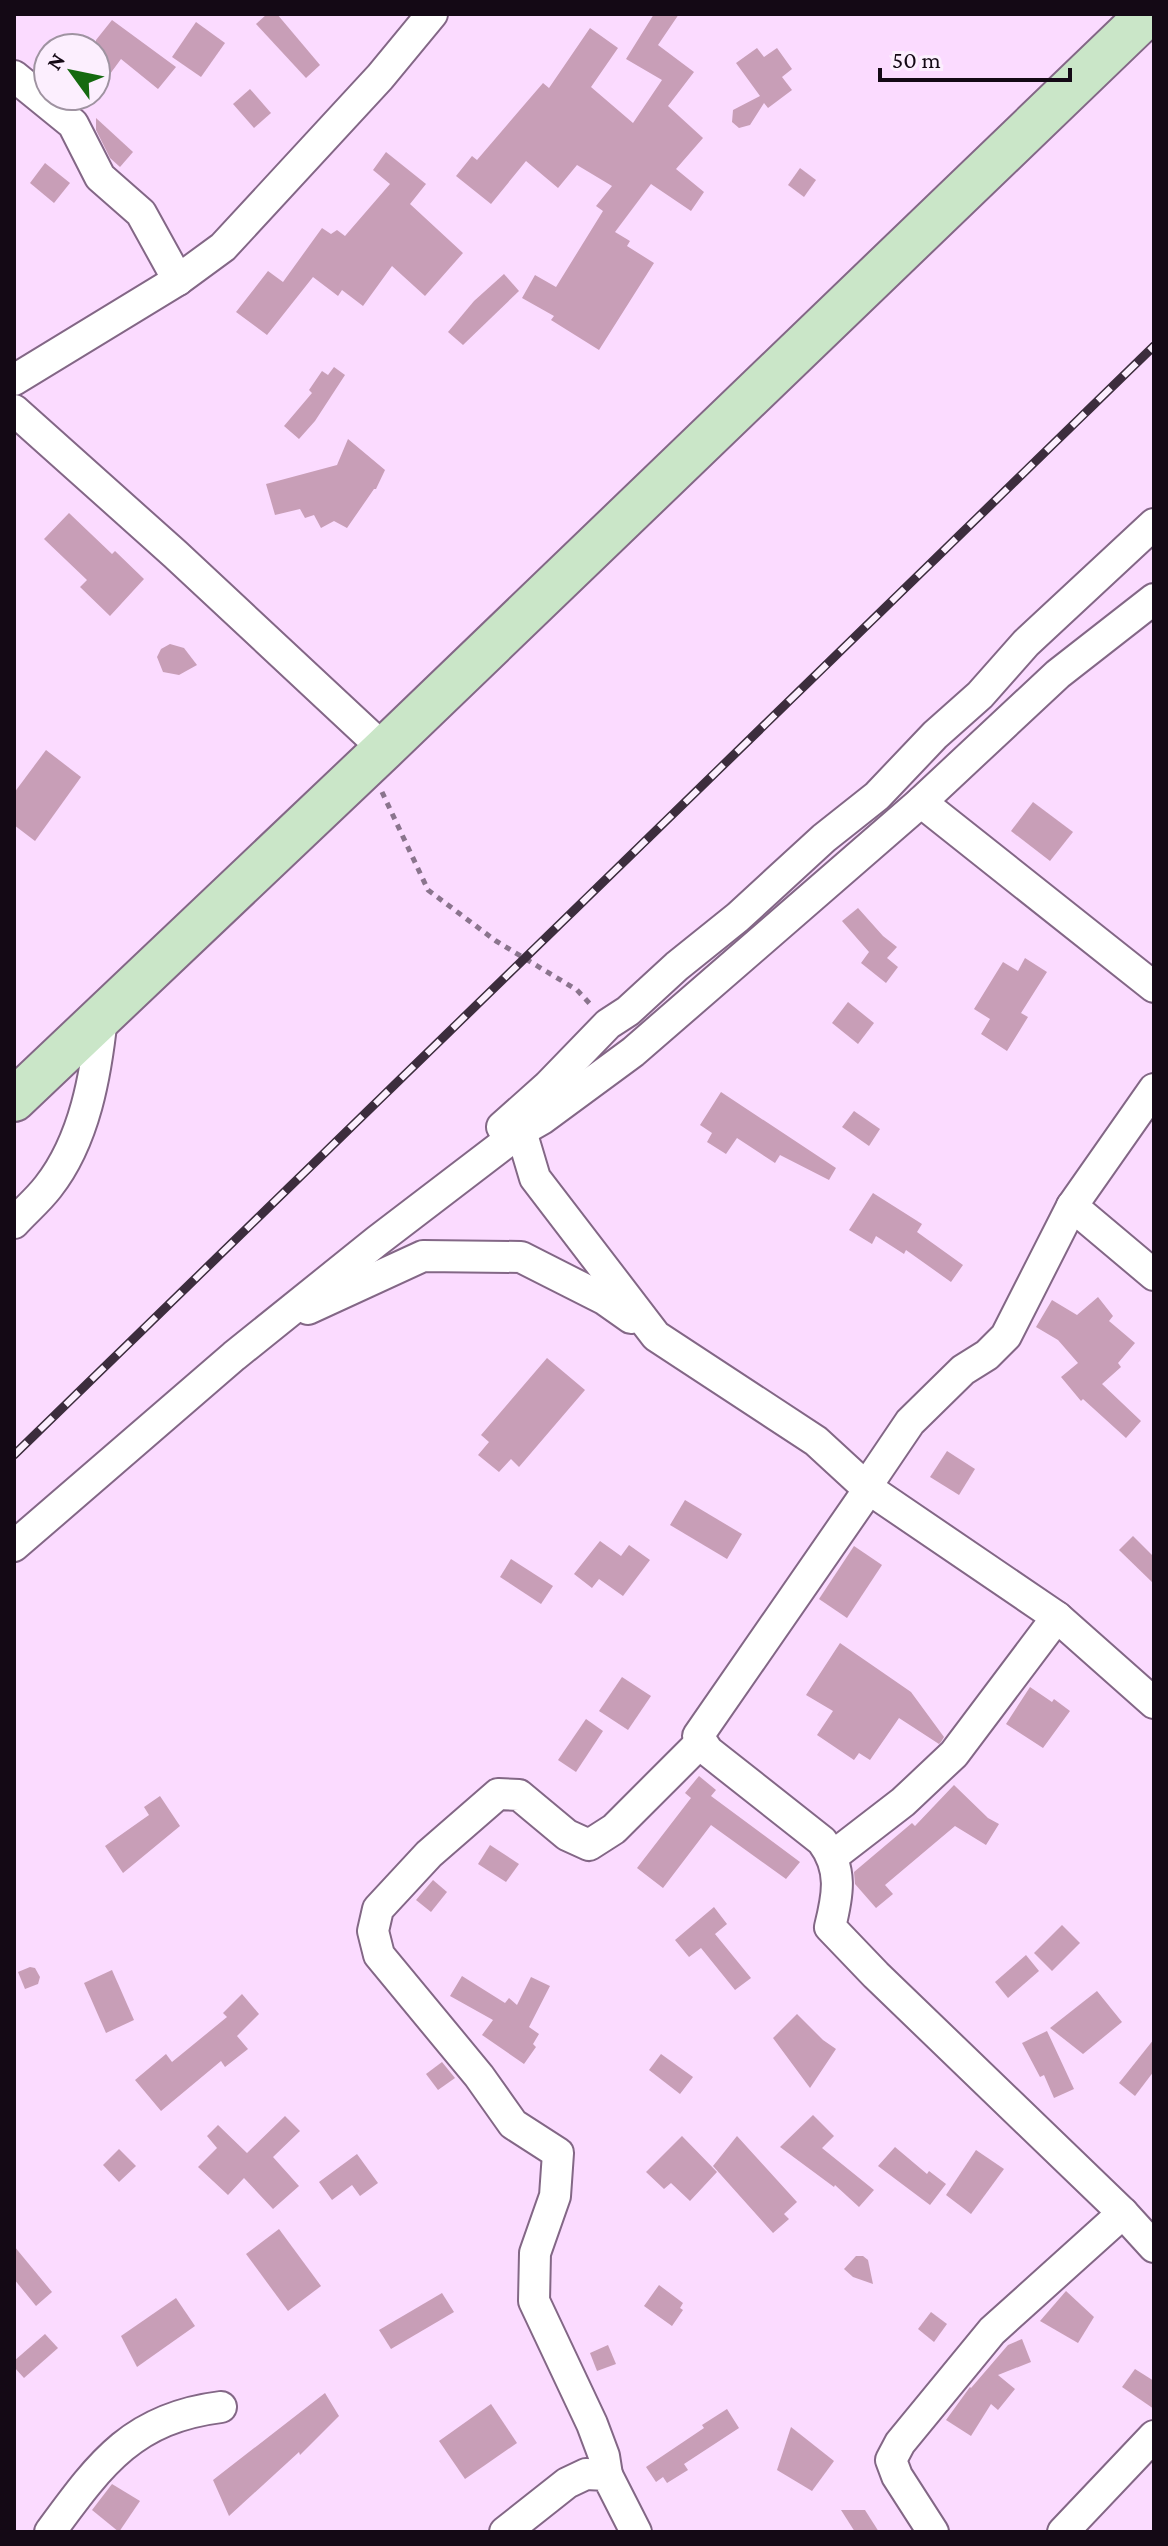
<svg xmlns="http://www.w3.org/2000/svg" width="1168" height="2546" font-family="'Crimson Pro',serif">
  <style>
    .building { fill: #c89eb7 }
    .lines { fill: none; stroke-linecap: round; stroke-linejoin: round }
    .street-casing { stroke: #836786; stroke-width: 34 }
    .secondary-casing { stroke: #836786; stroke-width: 46 }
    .path { stroke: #8a748d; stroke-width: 5; stroke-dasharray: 6 6; stroke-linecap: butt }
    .street { stroke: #fff; stroke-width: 30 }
    .secondary { stroke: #cae6c8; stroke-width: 42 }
    .rail-casing { stroke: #3c2d3d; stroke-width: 9 }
    .rail { stroke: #fceffe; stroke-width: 6; stroke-dasharray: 18; stroke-linecap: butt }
  </style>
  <rect width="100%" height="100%" fill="#fbdbff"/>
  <g class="building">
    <polygon points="267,14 277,14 320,65 306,78 256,24"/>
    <polygon points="654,14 679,14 658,45 694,72 668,106 703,138 676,169 704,192 691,211 651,184 615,232 630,241 627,246 654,263 599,350 551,320 554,316 522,298 535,275 556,287 603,211 596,206 612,186 577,165 558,188 526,161 491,204 456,176 472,156 477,160 543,83 549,88 590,28 618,48 591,87 633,123 662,80 626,59"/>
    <polygon points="112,20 176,67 158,89 121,59 96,93 96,40"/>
    <polygon points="196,22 225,43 201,77 172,57"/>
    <polygon points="757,48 764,57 777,48 792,69 782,77 792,90 768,108 764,103 750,125 739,128 732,122 733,110 760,96 736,63"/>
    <polygon points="250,89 271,113 254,128 233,104"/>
    <polygon points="96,118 133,152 120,167 110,158 96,130"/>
    <polygon points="386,152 426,184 410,204 463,253 425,296 392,266 363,306 342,290 338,296 313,277 267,335 236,312 268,271 283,282 322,228 331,234 337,230 345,236 390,184 373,170"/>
    <polygon points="45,163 70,183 54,203 30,183"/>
    <polygon points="800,168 816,180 804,197 788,185"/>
    <polygon points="504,274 519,291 463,345 448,332 474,301"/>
    <polygon points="334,367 345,375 315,421 299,439 284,426 312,393 309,390 322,371 328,375"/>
    <polygon points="348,439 385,470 376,489 374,489 347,528 334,521 321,528 314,515 305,518 300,509 275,515 266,484 337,465"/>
    <polygon points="69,513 112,554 115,551 144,579 110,616 80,587 87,580 44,539"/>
    <polygon points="170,644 184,648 197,665 179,675 163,672 157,657 161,649"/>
    <polygon points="46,750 81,777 35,841 14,825 14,793"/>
    <polygon points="1033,802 1073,832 1050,861 1011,831"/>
    <polygon points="858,908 883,936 897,947 887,958 898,967 886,983 861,963 869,952 842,921"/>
    <polygon points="1025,958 1047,972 1021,1013 1028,1017 1007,1051 981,1034 990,1019 974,1009 1003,962 1018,971"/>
    <polygon points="848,1002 874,1023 858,1044 832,1023"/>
    <polygon points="721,1092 836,1168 829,1180 780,1155 775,1163 737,1138 726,1154 707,1142 712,1133 700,1125"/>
    <polygon points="854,1111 880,1129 869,1146 842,1127"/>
    <polygon points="873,1193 922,1224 917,1232 963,1265 951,1282 906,1250 904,1254 876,1236 872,1244 849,1230"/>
    <polygon points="1098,1297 1113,1316 1109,1321 1135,1343 1118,1363 1121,1367 1102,1384 1141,1421 1126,1438 1083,1399 1081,1401 1061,1377 1078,1363 1058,1340 1036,1327 1052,1300 1077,1315"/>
    <polygon points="547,1358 585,1390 519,1467 511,1459 499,1472 478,1455 489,1442 481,1435"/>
    <polygon points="947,1451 975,1469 959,1495 930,1477"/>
    <polygon points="685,1500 742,1534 727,1559 670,1525"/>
    <polygon points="1133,1536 1154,1557 1154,1584 1119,1550"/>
    <polygon points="600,1541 621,1556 629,1545 650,1560 623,1596 599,1579 592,1588 574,1574"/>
    <polygon points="854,1546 882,1565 847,1618 819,1599"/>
    <polygon points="511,1559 553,1586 541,1604 500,1577"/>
    <polygon points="840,1643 911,1692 944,1737 941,1742 939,1744 899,1718 870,1760 859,1753 854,1760 817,1735 833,1711 806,1695"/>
    <polygon points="622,1677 651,1696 628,1730 599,1711"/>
    <polygon points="1030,1687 1052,1702 1054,1699 1070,1711 1043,1748 1006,1724"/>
    <polygon points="586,1719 603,1731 576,1772 558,1760"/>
    <polygon points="699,1776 716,1790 711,1796 800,1862 786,1879 711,1825 663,1888 637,1868 691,1798 685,1793"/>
    <polygon points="954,1785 988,1818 999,1824 986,1845 955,1826 885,1885 893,1894 876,1908 855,1884 854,1872 912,1823 915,1826"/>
    <polygon points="160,1796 180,1826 123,1873 105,1846 149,1815 144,1807"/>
    <polygon points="490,1845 519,1864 506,1882 478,1864"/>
    <polygon points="433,1880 447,1892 431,1912 416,1900"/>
    <polygon points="714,1907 727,1924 715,1934 751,1978 735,1990 701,1948 689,1957 675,1940"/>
    <polygon points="1062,1925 1080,1943 1052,1971 1034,1953"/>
    <polygon points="1026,1955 1039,1971 1008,1998 995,1982"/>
    <polygon points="30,1967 35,1968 40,1977 38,1984 25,1989 18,1972"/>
    <polygon points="112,1970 134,2020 106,2033 84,1983"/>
    <polygon points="462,1976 505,2003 509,1998 517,2005 531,1977 550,1986 529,2027 539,2034 533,2044 536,2047 524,2064 482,2035 493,2020 450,1996"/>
    <polygon points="1097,1991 1122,2022 1083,2054 1050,2028"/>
    <polygon points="242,1994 259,2014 237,2036 248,2049 225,2067 221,2061 161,2111 135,2080 166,2054 172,2062 227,2017 223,2013"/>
    <polygon points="797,2014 823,2040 836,2049 810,2088 773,2038"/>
    <polygon points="1047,2031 1074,2089 1054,2098 1044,2075 1040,2077 1022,2043"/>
    <polygon points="1154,2039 1154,2071 1135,2096 1119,2083"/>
    <polygon points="661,2054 693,2077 680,2094 649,2070"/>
    <polygon points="442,2062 455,2078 438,2090 426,2074"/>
    <polygon points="813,2115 834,2136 822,2148 874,2190 859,2207 835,2185 834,2187 780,2147"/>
    <polygon points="285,2116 300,2131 273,2157 299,2186 273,2209 244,2178 228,2195 198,2167 217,2148 207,2136 218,2125 247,2153"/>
    <polygon points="682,2136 717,2172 690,2201 671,2183 664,2189 646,2172"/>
    <polygon points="737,2136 797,2202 784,2214 789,2219 773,2233 713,2166"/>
    <polygon points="895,2147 927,2174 929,2171 946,2184 930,2205 878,2166"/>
    <polygon points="119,2149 136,2166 119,2182 103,2165"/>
    <polygon points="976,2150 1004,2169 971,2214 946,2195"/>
    <polygon points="357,2154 378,2183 360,2196 352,2185 332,2200 319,2182"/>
    <polygon points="279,2229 321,2286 288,2311 246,2254"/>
    <polygon points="14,2246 52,2292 36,2306 14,2279"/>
    <polygon points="856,2256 863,2256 868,2260 873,2284 853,2277 844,2269"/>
    <polygon points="659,2285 683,2303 680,2308 683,2310 672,2326 644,2306"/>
    <polygon points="1066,2291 1094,2317 1078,2343 1040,2321"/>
    <polygon points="442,2293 454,2312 391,2349 379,2330"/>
    <polygon points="176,2298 195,2326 137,2367 121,2336"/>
    <polygon points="931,2312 947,2324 934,2342 918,2329"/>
    <polygon points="45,2334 58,2348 24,2378 14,2367 14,2361"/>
    <polygon points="1022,2339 1031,2362 998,2375 1015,2389 998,2410 991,2404 971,2436 946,2420 970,2387 971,2388 1008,2345"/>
    <polygon points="608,2345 616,2364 597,2371 590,2353"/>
    <polygon points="1135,2369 1154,2381 1154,2409 1122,2387"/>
    <polygon points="325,2393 339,2416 300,2455 299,2452 229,2516 213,2480"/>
    <polygon points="491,2404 517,2443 465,2479 439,2441"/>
    <polygon points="727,2409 739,2428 684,2464 688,2470 667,2483 663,2477 656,2482 646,2467 704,2428 702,2425"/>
    <polygon points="791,2427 834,2461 812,2491 777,2470"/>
    <polygon points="112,2484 140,2501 119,2532 92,2510"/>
    <polygon points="841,2510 865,2510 879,2532 855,2532"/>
  </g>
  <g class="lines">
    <defs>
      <g id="street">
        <polyline points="14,76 73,124 100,177 141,213 178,280"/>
        <polyline points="14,380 178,280 223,247 380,77 432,14"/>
        <polyline points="14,410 175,554 384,749"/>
        <polyline points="921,802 1154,987"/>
        <polyline points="502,1127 548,1086 608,1024 628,1011 677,966 738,917 824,838 877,796 935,735 980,695 1026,643 1154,524"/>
        <polyline points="521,1131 535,1178 656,1336 816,1441 866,1487 1057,1617 1154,1703"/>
        <polyline points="1072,1206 1154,1275"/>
        <path d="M14,1223C25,1211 38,1200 48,1187C85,1140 96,1074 102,1017"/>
        <polyline points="308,1309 423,1256 521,1257 604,1299 631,1318"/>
        <polyline points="14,1546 234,1356 377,1241 521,1131 542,1119 633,1052 921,802 1058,674 1154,599"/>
        <polyline points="833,1856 903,1802 954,1754 1057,1617"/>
        <path d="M1123,2213L876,1975L830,1927C838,1895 843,1869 822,1841L708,1751L698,1736L869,1489L866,1487L910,1422L963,1370L987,1355L1006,1336L1072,1206L1154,1089"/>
        <polyline points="607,2475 604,2456 592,2424 534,2301 535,2253 555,2196 558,2153 513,2124 479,2076 379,1955 373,1931 378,1909 429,1854 498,1794 519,1795 567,1835 589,1845 614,1829 701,1742"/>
        <path d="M50,2532C100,2464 132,2418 221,2407"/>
        <polyline points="505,2532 567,2483 586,2474 607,2475 636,2532"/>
        <polyline points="933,2532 897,2476 891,2460 900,2443 992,2331 1123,2213 1154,2247"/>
        <polyline points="1063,2532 1154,2436"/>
      </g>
      <polyline id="secondary" points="14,1100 384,749 1148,14"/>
    </defs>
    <use href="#street" class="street-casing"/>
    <use href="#secondary" class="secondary-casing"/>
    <polyline class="path" points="382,792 428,890 496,941 577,990 592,1006"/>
    <use href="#street" class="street"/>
    <use href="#secondary" class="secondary"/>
    <defs>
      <polyline id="rail" points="14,1455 1154,346"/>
    </defs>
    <use href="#rail" class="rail-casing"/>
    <use href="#rail" class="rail"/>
  </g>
  <rect width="1168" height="2546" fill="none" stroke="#140915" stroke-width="32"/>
  <g transform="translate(72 72) rotate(303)"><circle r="38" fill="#fceffe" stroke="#9f93a1" stroke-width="2"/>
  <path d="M0-6L14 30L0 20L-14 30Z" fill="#156a10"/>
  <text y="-12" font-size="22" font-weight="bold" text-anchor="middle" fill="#140915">N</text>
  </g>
  <path d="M880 68v12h190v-12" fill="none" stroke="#140915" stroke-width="4"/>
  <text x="892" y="68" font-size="24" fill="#140915" stroke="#fceffe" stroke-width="6" paint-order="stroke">50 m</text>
</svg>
